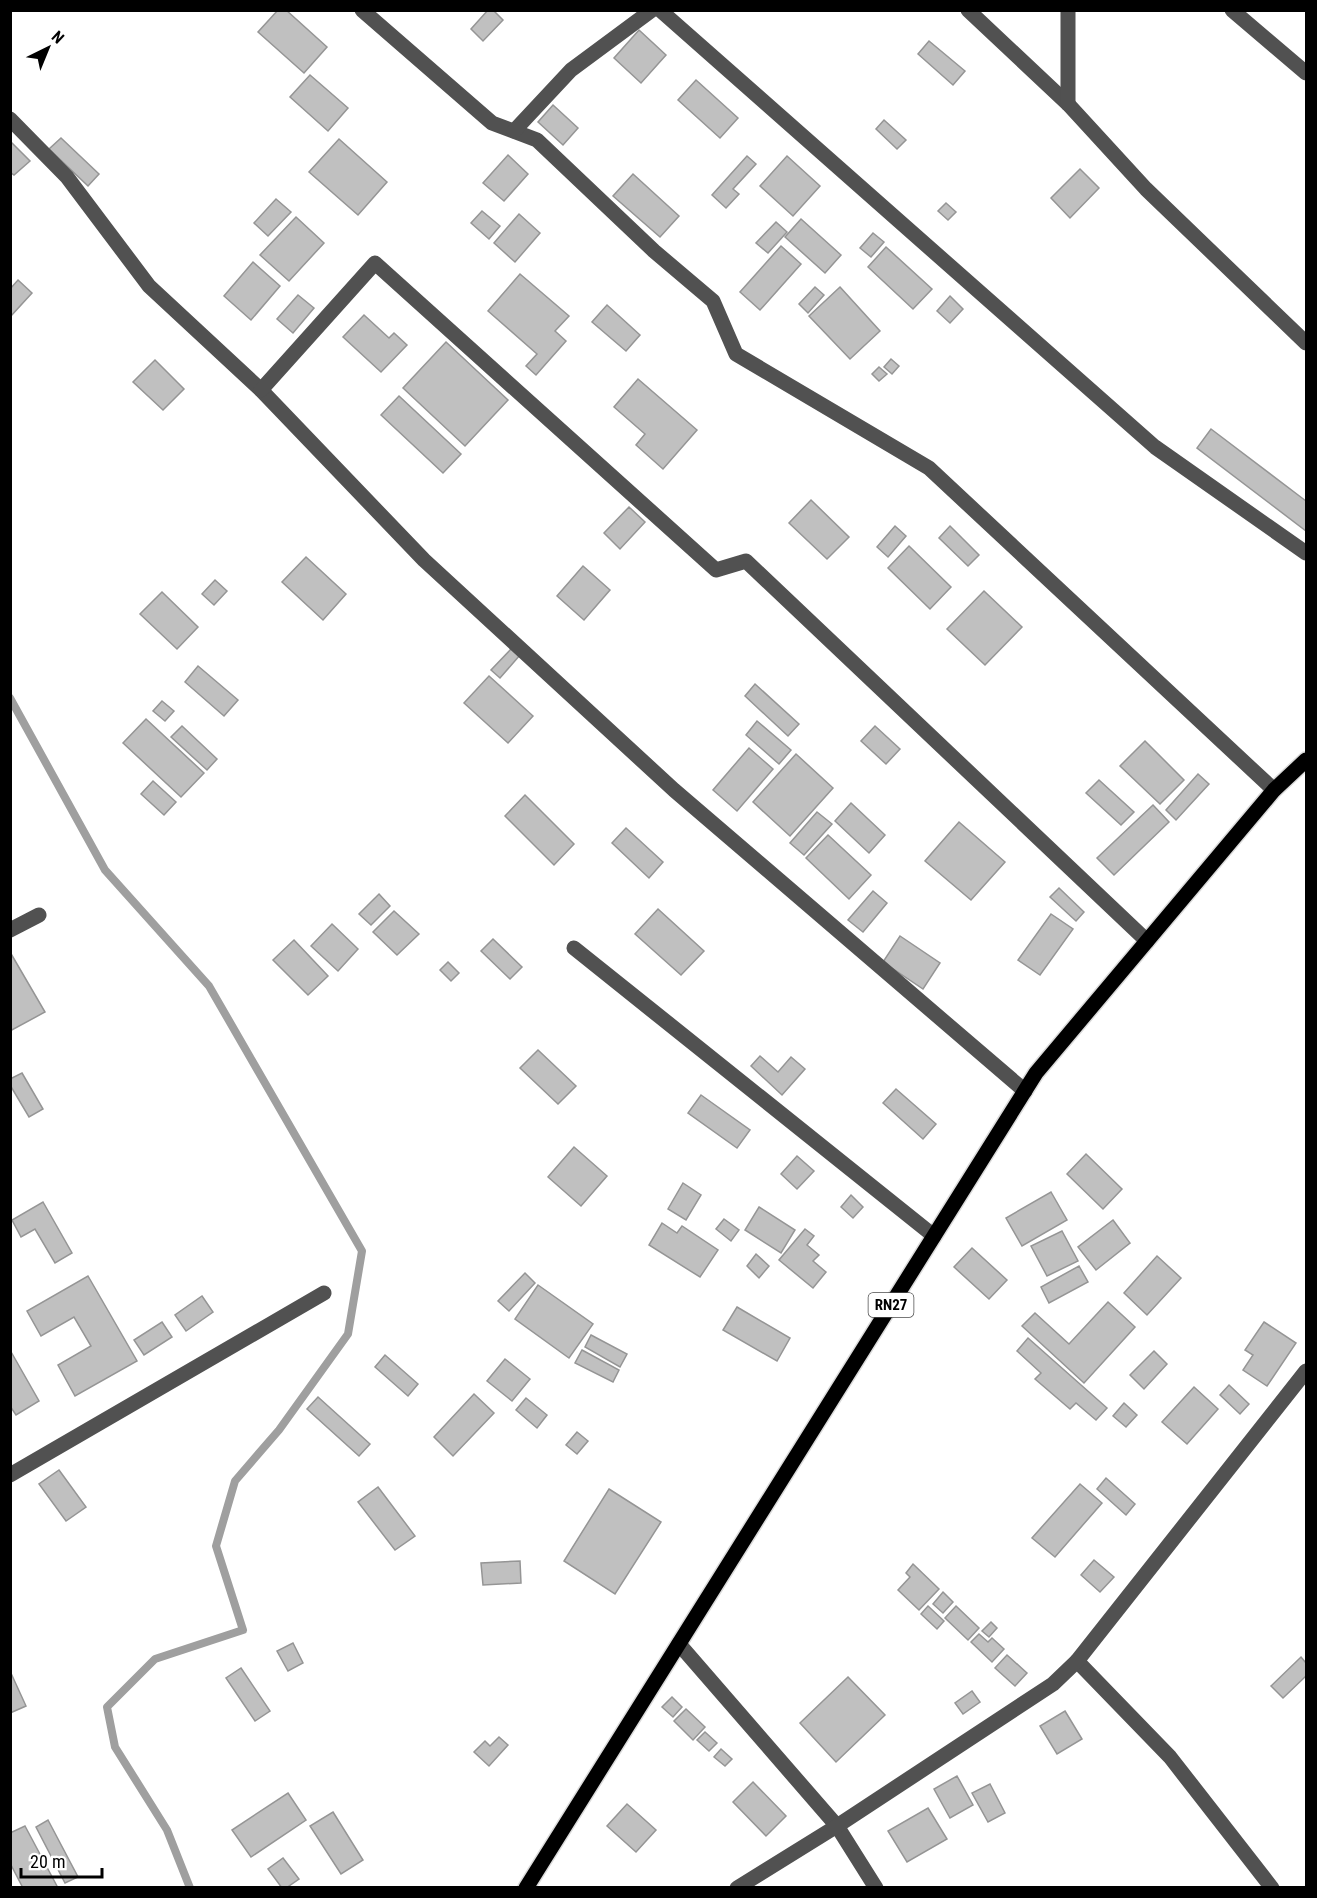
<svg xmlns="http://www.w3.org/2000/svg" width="1317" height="1898" font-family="'Roboto Condensed',sans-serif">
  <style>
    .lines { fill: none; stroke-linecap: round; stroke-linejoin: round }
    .stream { stroke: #9f9f9f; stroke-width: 8 }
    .building { fill: #c0c0c0; stroke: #959595; stroke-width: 1.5 }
    .major-casing { stroke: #dbdbdb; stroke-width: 18 }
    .minor { stroke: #515151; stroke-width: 15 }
    .major { stroke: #000; stroke-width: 15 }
    .labels { text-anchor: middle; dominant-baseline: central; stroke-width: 5; stroke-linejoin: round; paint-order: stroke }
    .shield { fill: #fff; stroke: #4c4c4c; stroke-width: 1.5 }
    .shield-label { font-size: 15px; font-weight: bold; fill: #000 }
  </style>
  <rect width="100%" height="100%" fill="#fff"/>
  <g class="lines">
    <polyline class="stream" points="10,698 105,870 209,986 362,1251 348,1334 279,1430 235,1481 216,1546 243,1630 155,1659 107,1707 115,1747 167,1830 190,1888"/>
  </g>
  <g class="building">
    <polygon points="278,10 286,10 327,47 304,73 258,32"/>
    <polygon points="488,10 493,10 503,20 483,41 471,29"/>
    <polygon points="639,30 666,55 641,83 614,58"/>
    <polygon points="929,41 965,71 953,85 918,54"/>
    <polygon points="310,75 348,108 328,131 290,97"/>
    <polygon points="696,80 738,118 720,138 678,100"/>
    <polygon points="553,105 578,128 563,145 538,122"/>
    <polygon points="884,120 906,140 897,149 876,129"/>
    <polygon points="61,138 99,174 88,186 49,149"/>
    <polygon points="339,139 387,182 358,215 309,172"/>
    <polygon points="10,141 30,161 14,175 10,172"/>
    <polygon points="508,155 528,174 504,201 483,183"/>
    <polygon points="747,156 756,164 733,189 739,194 726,208 712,195"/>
    <polygon points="787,156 820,186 793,216 760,186"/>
    <polygon points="1080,169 1099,188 1070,218 1051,198"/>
    <polygon points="633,174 679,216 660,237 613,196"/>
    <polygon points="276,199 291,212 268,236 254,223"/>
    <polygon points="946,203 956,212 948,220 938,211"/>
    <polygon points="482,211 500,226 489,239 471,223"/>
    <polygon points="519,214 540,233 515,262 494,243"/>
    <polygon points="296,217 324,243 289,281 260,255"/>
    <polygon points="801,219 841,255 825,273 785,237"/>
    <polygon points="776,222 787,232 768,253 756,243"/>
    <polygon points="873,233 884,242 871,257 860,248"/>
    <polygon points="781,246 801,264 760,310 740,292"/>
    <polygon points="886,247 932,289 913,309 868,267"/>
    <polygon points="253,262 280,286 251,320 224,296"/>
    <polygon points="520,274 569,316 555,331 566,341 536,375 526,366 537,354 488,311"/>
    <polygon points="18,280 32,293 10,317 10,289"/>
    <polygon points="815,287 824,295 808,313 799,304"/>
    <polygon points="840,287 880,331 850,359 809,316"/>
    <polygon points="298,295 314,308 293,333 277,319"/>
    <polygon points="950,296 963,309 950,323 937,311"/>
    <polygon points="607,305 640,335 626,351 592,322"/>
    <polygon points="364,315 389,338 394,333 407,345 381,372 343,337"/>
    <polygon points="446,342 508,400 465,446 403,388"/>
    <polygon points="891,359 899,366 892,374 884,367"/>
    <polygon points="155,360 184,389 163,410 133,382"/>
    <polygon points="879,367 887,374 879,381 872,374"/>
    <polygon points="638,379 697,430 663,469 636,445 645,434 614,407"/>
    <polygon points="399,396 461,454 443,473 381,415"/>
    <polygon points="1211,429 1306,501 1306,531 1197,448"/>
    <polygon points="811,500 849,537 827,559 789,523"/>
    <polygon points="629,507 645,522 620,549 604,533"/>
    <polygon points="895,526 906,536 888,557 877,547"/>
    <polygon points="950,526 979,555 968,566 939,538"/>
    <polygon points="909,546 951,587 930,609 888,568"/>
    <polygon points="306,557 346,594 323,620 282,582"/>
    <polygon points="583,566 610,590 584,620 557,596"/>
    <polygon points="215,580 227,591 214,605 202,594"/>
    <polygon points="984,591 1022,627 985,665 947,629"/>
    <polygon points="162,592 198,627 177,649 140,614"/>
    <polygon points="512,648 520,655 500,678 491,670"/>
    <polygon points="198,666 238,700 224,716 185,682"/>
    <polygon points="489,676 533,716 508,743 464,703"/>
    <polygon points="755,684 799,724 788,736 745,696"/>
    <polygon points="162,701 174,711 165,721 153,711"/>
    <polygon points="146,719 204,773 181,797 123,743"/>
    <polygon points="757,721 791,750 779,764 746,735"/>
    <polygon points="182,726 217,759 207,770 171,737"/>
    <polygon points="875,726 900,749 886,764 861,741"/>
    <polygon points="1145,741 1184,780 1160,804 1120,766"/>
    <polygon points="749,748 773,769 737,811 713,790"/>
    <polygon points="796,754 833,788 790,836 753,802"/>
    <polygon points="1198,774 1209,784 1176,820 1166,810"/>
    <polygon points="1099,780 1134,812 1121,825 1086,793"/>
    <polygon points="153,781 176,802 164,815 141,794"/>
    <polygon points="525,795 574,844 554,865 505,816"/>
    <polygon points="851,803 885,835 869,853 835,821"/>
    <polygon points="1153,805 1169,822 1114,875 1097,858"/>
    <polygon points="817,812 832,824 804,855 790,843"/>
    <polygon points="959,822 1005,862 971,900 925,861"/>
    <polygon points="626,828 663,862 649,878 612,843"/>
    <polygon points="828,835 871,875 849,899 806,858"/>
    <polygon points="1059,888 1084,912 1076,921 1050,897"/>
    <polygon points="873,891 887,903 863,932 848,920"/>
    <polygon points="379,894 390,906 371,925 359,914"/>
    <polygon points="658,909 704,951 681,975 635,934"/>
    <polygon points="394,911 419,934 397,955 373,932"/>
    <polygon points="1051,914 1073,929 1040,975 1018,960"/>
    <polygon points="332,924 358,949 338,971 311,946"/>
    <polygon points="900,936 940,963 923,989 883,962"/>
    <polygon points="493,939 522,967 510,979 481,951"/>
    <polygon points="294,940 328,976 308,995 273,960"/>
    <polygon points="10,952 45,1012 10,1031"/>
    <polygon points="448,962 459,973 451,981 440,970"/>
    <polygon points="538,1050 576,1086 558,1104 520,1068"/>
    <polygon points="760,1056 778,1072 791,1057 805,1069 782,1095 751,1066"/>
    <polygon points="22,1073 43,1109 29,1117 10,1085 10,1079"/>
    <polygon points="896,1089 936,1124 923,1139 883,1103"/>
    <polygon points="701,1095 750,1130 737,1148 688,1113"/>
    <polygon points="574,1147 607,1176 581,1206 548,1177"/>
    <polygon points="1086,1154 1122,1189 1103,1209 1067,1174"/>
    <polygon points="797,1156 814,1171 797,1189 781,1174"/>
    <polygon points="683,1183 701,1195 686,1220 668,1209"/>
    <polygon points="1051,1192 1067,1220 1022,1246 1006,1218"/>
    <polygon points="851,1195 863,1207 853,1218 841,1207"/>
    <polygon points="43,1202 72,1253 55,1263 35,1229 21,1237 12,1220"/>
    <polygon points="759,1207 795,1230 781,1253 745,1230"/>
    <polygon points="724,1219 739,1230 731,1241 716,1229"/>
    <polygon points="1113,1220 1130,1243 1096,1270 1078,1247"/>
    <polygon points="662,1223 677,1233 682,1226 718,1250 700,1277 649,1245"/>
    <polygon points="805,1229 814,1236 807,1245 819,1255 813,1261 826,1272 813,1288 779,1260"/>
    <polygon points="1062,1231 1078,1261 1047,1276 1031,1246"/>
    <polygon points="972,1248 1007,1280 989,1299 954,1267"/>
    <polygon points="756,1254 769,1266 759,1278 747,1266"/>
    <polygon points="1157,1256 1181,1278 1147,1315 1124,1293"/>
    <polygon points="1079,1266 1088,1282 1049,1303 1041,1287"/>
    <polygon points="525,1273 535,1283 509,1311 498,1301"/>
    <polygon points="88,1276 137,1361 75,1396 58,1365 91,1346 74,1317 41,1336 27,1311"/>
    <polygon points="538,1285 593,1324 569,1358 515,1319"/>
    <polygon points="202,1296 213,1312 186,1331 175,1315"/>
    <polygon points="1108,1302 1135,1327 1084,1383 1022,1326 1035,1313 1069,1344"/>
    <polygon points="737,1307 790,1338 777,1361 723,1330"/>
    <polygon points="162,1322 172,1337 144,1355 134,1340"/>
    <polygon points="1264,1322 1296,1343 1267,1386 1243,1370 1253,1355 1245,1350"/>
    <polygon points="591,1335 627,1354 620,1367 585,1347"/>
    <polygon points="1028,1338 1107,1408 1096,1420 1076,1403 1070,1409 1035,1379 1041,1373 1017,1351"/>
    <polygon points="10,1350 39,1401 16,1415 10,1406"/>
    <polygon points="582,1350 619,1370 613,1382 575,1363"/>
    <polygon points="1154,1351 1167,1364 1144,1389 1130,1375"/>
    <polygon points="385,1355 418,1384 408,1396 375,1367"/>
    <polygon points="505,1359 530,1379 512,1401 487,1381"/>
    <polygon points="1229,1385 1249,1404 1240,1414 1220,1395"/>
    <polygon points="1194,1387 1218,1409 1187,1444 1162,1422"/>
    <polygon points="474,1394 494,1413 453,1456 434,1437"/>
    <polygon points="318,1397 370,1444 359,1456 307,1409"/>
    <polygon points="526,1398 547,1415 537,1428 516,1410"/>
    <polygon points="1124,1403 1137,1415 1126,1427 1113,1416"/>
    <polygon points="577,1432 588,1441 577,1454 566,1445"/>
    <polygon points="59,1470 86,1507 66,1521 39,1484"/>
    <polygon points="1106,1478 1135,1504 1126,1515 1097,1489"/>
    <polygon points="1080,1484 1102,1503 1055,1557 1032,1538"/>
    <polygon points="378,1487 415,1536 395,1550 358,1502"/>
    <polygon points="609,1489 661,1522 615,1594 564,1561"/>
    <polygon points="1094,1560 1114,1577 1100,1592 1081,1575"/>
    <polygon points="520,1561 521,1583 483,1585 481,1563"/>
    <polygon points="913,1564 939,1589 919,1610 898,1590 910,1577 906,1573"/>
    <polygon points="943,1592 953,1602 943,1613 933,1604"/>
    <polygon points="928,1606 944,1621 937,1629 921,1614"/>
    <polygon points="956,1606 979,1628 968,1640 945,1618"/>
    <polygon points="991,1622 997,1628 989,1637 982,1631"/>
    <polygon points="979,1634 988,1642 992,1638 1004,1649 992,1662 971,1642"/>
    <polygon points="293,1643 303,1663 288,1671 277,1651"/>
    <polygon points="1007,1655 1027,1673 1015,1686 995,1668"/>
    <polygon points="1301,1657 1306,1663 1306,1676 1283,1698 1271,1686"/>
    <polygon points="241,1668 270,1711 255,1721 226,1678"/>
    <polygon points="10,1671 26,1706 10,1713"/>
    <polygon points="848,1677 885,1715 836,1762 800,1723"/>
    <polygon points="972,1691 980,1702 963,1714 955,1703"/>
    <polygon points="672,1697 682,1707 673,1717 662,1707"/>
    <polygon points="686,1709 705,1727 693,1740 674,1721"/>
    <polygon points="1065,1711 1082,1739 1057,1754 1040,1726"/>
    <polygon points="705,1732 717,1743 709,1751 697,1740"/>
    <polygon points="499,1737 508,1745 489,1766 474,1752 485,1741 490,1746"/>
    <polygon points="721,1749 732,1759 725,1766 714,1757"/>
    <polygon points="957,1776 973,1805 950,1818 934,1789"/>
    <polygon points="753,1782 786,1816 766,1836 733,1802"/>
    <polygon points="990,1784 1005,1813 988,1822 972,1793"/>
    <polygon points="288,1793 306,1820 251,1857 232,1830"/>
    <polygon points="627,1804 656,1830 636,1852 607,1826"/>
    <polygon points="928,1808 947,1839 907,1862 888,1831"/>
    <polygon points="333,1812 363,1860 341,1874 310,1826"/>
    <polygon points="48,1820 78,1877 65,1883 36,1827"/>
    <polygon points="25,1826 58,1888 23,1888 10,1863 10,1833"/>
    <polygon points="283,1858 299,1879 286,1888 282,1888 268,1869"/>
  </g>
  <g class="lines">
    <defs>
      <polyline id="major" points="526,1888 1036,1073 1274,790 1306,760"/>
    </defs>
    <use href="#major" class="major-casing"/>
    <g class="minor">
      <polyline points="362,10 492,123 537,140 654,251 713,301 736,354 929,468 1274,790"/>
      <polyline points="660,10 1155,447 1306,553"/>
      <polyline points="968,10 1068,104 1146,189 1306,343"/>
      <polyline points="1068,10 1068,104"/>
      <polyline points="1232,10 1306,73"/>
      <polyline points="10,119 67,177 149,286 261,390 424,560 674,790 1025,1091"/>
      <polyline points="514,131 571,70 652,10"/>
      <polyline points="261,390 375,263 716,570 746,561 1147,941"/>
      <polyline points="10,930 39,915"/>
      <polyline points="574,948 934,1236"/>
      <polyline points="10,1475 324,1293"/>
      <polyline points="679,1644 837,1826 876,1888"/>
      <polyline points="1077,1661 1170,1757 1272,1888"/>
      <polyline points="737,1888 837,1826 1053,1684 1077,1661 1306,1371"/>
    </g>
    <use href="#major" class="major"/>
  </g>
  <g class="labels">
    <rect class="shield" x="868.5" y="1293" width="45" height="24" rx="4.5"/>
    <g class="shield-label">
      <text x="891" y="1305">RN27</text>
    </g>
  </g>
  <rect width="1317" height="1898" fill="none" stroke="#000000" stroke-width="24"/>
  <g transform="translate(48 48) rotate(43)" stroke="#ffffff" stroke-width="4.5" paint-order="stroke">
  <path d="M0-4.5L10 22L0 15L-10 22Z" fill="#000000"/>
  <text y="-9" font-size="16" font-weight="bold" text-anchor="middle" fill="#000000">N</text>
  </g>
  <path d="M21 1868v9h81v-9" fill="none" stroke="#000000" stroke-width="3"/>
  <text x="30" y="1868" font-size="18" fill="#000000" stroke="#ffffff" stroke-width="4.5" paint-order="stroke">20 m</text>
</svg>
